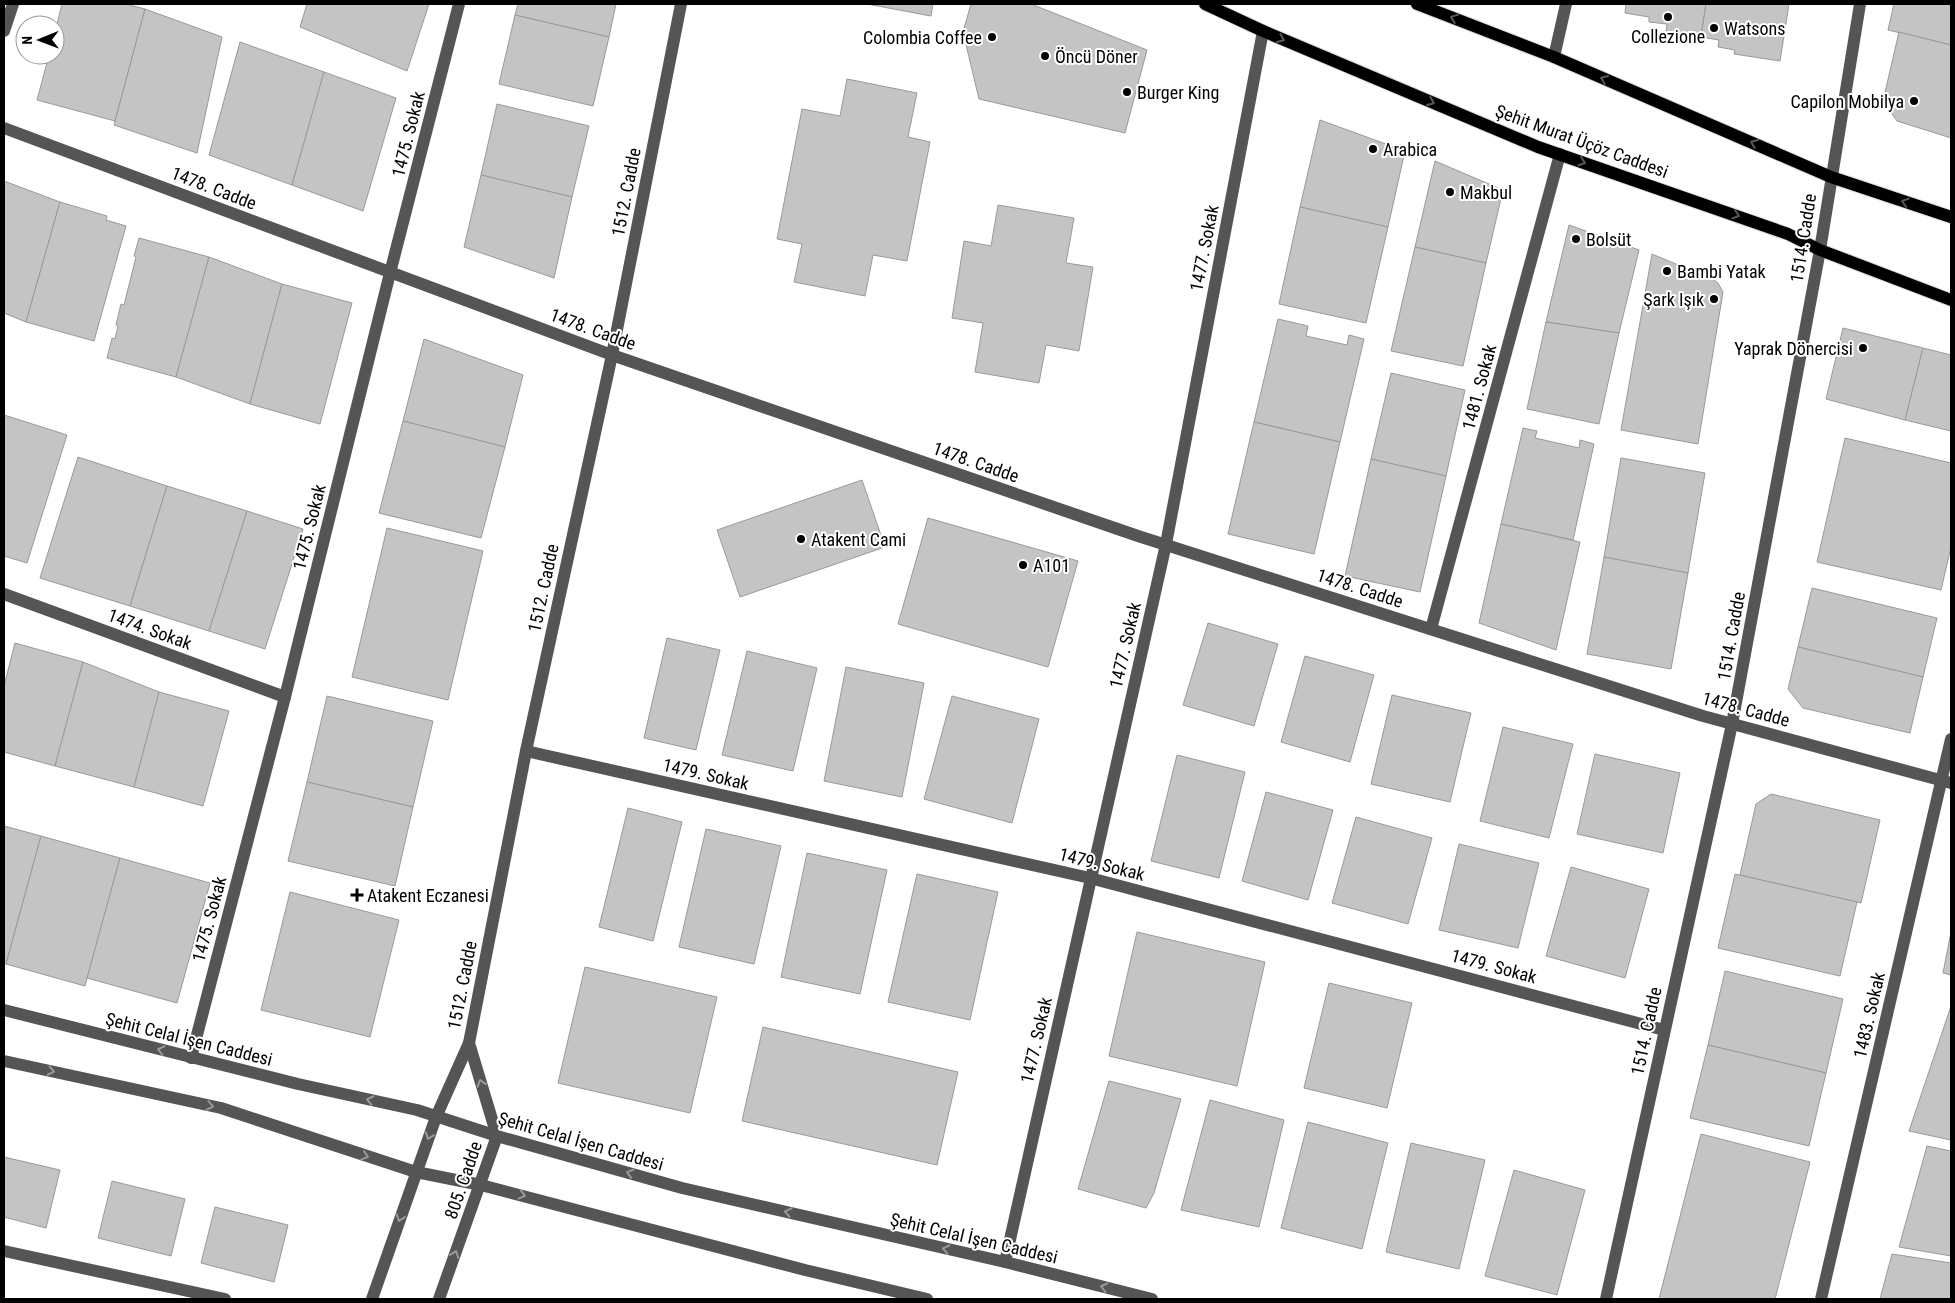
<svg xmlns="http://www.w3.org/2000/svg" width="1955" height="1303" font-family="'Roboto Condensed',sans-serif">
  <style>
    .building { fill: #c4c4c4; stroke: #999 }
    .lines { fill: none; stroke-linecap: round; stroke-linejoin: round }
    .major-casing { stroke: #dbdbdb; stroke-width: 14 }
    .minor { stroke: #555; stroke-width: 12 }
    .major { stroke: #000; stroke-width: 12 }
    .oneway { stroke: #595959 }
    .oneway2 { stroke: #999 }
    .poi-dot { fill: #000; stroke: #fff; stroke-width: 2 }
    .labels { text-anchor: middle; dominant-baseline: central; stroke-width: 4; stroke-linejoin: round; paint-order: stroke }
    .poi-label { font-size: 18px; fill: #000; stroke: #fff; text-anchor: start }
    .street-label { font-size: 18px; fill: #000; stroke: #fff }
  </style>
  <rect width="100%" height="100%" fill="#fff"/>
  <g class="building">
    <polygon points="62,4 126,4 145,9 115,121 37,100 49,55 55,55 55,32"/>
    <polygon points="307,4 429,4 407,71 300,27"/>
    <polygon points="518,4 616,4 609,37 515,15"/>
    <polygon points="867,4 933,4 931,16"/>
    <polygon points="971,4 1031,4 1147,50 1125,133 979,99 963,32"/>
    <polygon points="1626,4 1706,4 1701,37 1666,31 1667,24 1649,22 1649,17 1625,13"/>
    <polygon points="1706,4 1789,4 1780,61 1734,54 1735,50 1718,47 1719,40 1701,37"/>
    <polygon points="1894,4 1951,4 1951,45 1888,30"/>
    <polygon points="145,9 222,37 197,153 114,125"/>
    <polygon points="515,15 609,37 593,106 499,84"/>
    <polygon points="1899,32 1951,45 1951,138 1897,121 1883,101"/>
    <polygon points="240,42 324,72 292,185 209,155"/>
    <polygon points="324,72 396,98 363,211 292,185"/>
    <polygon points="847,79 917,93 908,137 930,142 907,261 873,255 865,296 794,282 802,244 777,239 802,109 840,116"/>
    <polygon points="497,104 589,126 572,197 481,175"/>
    <polygon points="1320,120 1405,151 1388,227 1300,207"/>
    <polygon points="1435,161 1503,190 1486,263 1415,247"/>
    <polygon points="481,175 572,197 554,278 464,247"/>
    <polygon points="4,181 60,202 26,322 4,313"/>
    <polygon points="60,202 107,216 106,220 126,226 94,341 26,322"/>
    <polygon points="998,205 1074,218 1066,263 1093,267 1079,351 1046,345 1039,383 975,372 983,323 952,318 964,241 991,246"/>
    <polygon points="1300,207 1388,227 1366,323 1279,304"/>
    <polygon points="1569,225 1639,250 1619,333 1546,322"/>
    <polygon points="139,238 209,257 176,377 107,358 112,338 115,339 118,326 116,325 121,304 124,305 136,257 134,256"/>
    <polygon points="1415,247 1486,263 1463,366 1391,351"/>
    <polygon points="1652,254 1714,280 1718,283 1723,292 1698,444 1621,430"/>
    <polygon points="209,257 282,284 250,404 176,377"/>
    <polygon points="282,284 352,303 320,424 250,404"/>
    <polygon points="1278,319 1308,326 1306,336 1347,345 1349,335 1364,339 1340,442 1254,422"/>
    <polygon points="1546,322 1619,333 1599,424 1527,409"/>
    <polygon points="1843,328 1923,348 1905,420 1826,399"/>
    <polygon points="424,339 523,375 505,447 403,421"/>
    <polygon points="1923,348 1951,355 1951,431 1905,420"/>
    <polygon points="1391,373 1465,390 1446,476 1371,459"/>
    <polygon points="4,415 67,435 27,563 4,556"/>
    <polygon points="403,421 505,447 481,538 379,513"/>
    <polygon points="1254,422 1340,442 1314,554 1228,534"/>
    <polygon points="1523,428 1537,431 1535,438 1579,448 1580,440 1594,444 1573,540 1501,524"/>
    <polygon points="1845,438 1951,463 1951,547 1941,590 1817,562"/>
    <polygon points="78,457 167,486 130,606 40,578"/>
    <polygon points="1621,458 1705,473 1688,573 1604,557"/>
    <polygon points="1371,459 1446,476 1420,592 1345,576"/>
    <polygon points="862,480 885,547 740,597 717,530"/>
    <polygon points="167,486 247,511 209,631 130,606"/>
    <polygon points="247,511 303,529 265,649 209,631"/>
    <polygon points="928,518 1078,561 1048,667 898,624"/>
    <polygon points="1501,524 1580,542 1556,650 1479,623"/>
    <polygon points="387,528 483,551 448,700 352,677"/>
    <polygon points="1604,557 1688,573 1671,669 1587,654"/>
    <polygon points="1812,588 1937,618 1923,677 1798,647"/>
    <polygon points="1208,623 1278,644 1254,726 1183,705"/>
    <polygon points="667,638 720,650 696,750 644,738"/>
    <polygon points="15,643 83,662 55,766 4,752 4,686"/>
    <polygon points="1798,647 1923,677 1910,733 1803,708 1788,689"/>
    <polygon points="747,651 817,668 793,771 722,755"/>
    <polygon points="1305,656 1374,675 1350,762 1281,742"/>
    <polygon points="83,662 159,692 134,787 55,766"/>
    <polygon points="846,667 924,683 902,797 824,781"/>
    <polygon points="159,692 229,711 203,806 134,787"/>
    <polygon points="1392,695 1471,713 1450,802 1371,784"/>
    <polygon points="327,696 433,721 413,807 307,782"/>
    <polygon points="952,696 1039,719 1012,823 924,799"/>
    <polygon points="1503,727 1573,744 1549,838 1480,821"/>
    <polygon points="1595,754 1680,773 1663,853 1577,834"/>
    <polygon points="1177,755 1245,772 1219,878 1151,861"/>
    <polygon points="307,782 413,807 395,886 288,861"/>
    <polygon points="1266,792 1333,810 1308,900 1242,881"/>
    <polygon points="1771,794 1880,820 1861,903 1740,875 1756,804"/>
    <polygon points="628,808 682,822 653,941 599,927"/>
    <polygon points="1356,817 1432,838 1408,924 1332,903"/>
    <polygon points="4,826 41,836 6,964 4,963"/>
    <polygon points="706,829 781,846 754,964 679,947"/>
    <polygon points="41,836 120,858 85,986 6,964"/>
    <polygon points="1459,844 1539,863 1518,948 1439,930"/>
    <polygon points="807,853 887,870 860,994 781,977"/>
    <polygon points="120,858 210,883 177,1003 87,978"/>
    <polygon points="1571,867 1649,889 1625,978 1546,956"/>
    <polygon points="917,874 998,892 970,1020 888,1002"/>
    <polygon points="1735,874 1857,902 1840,976 1718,948"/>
    <polygon points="290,892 399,920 370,1037 261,1010"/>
    <polygon points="1137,932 1265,962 1237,1086 1109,1056"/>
    <polygon points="1951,932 1951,975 1943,973"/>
    <polygon points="585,967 717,997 690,1113 558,1083"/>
    <polygon points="1725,971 1843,999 1826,1073 1708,1045"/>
    <polygon points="1329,983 1412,1003 1387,1108 1304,1088"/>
    <polygon points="1951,1006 1951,1140 1909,1131"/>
    <polygon points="763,1027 958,1072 937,1165 742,1121"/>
    <polygon points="1708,1045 1826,1073 1809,1146 1690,1118"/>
    <polygon points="1109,1081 1181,1099 1154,1193 1146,1208 1078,1189"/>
    <polygon points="1210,1100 1284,1120 1259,1227 1181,1210"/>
    <polygon points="1308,1122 1388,1143 1362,1249 1281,1228"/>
    <polygon points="1701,1134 1810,1162 1775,1299 1659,1299"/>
    <polygon points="1411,1143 1485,1160 1459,1269 1386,1252"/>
    <polygon points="1927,1146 1951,1151 1951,1256 1899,1247"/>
    <polygon points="4,1157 60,1170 46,1228 4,1217"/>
    <polygon points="1514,1170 1585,1190 1557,1295 1485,1276"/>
    <polygon points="112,1181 185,1199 171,1256 98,1238"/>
    <polygon points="215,1207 288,1225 274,1282 201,1263"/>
    <polygon points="1892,1254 1951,1263 1951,1299 1880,1299"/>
  </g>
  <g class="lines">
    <defs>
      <g id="major">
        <polyline points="1205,4 1263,31 1538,147 1788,234 1820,250 1951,300"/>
        <polyline points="1417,4 1554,57 1831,177 1951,217"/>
      </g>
    </defs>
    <use href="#major" class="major-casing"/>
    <g class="minor">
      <polyline points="4,31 13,4"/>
      <polyline points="1554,57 1566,4"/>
      <polyline points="4,128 612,355 1138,536 1703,716 1951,783"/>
      <polyline points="4,594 285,697"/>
      <polyline points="1431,629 1560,154"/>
      <polyline points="526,751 1090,878 1664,1030"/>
      <polyline points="4,1010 298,1084 417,1110 497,1136 682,1188 1005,1262 1152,1299"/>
      <polyline points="191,1058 285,697 390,273 459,4"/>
      <polyline points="4,1061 221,1108 416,1172 481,1185 805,1270 927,1299"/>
      <polyline points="4,1251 225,1299"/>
      <polyline points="1005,1262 1166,544 1263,31"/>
      <polyline points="372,1299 436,1117 469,1043 526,751 612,355 681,4"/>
      <polyline points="439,1299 497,1136 469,1043"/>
      <polyline points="1606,1299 1732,724 1820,250 1860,4"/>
      <polyline points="1821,1299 1951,739"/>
    </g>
    <use href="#major" class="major"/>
  </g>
  <defs><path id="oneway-chevron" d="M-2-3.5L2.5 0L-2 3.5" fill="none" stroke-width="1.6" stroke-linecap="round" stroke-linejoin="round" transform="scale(1.25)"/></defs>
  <g class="oneway">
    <use href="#oneway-chevron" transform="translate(1454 18) rotate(-159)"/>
    <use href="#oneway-chevron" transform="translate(1281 39) rotate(23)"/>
    <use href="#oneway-chevron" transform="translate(1604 79) rotate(-157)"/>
    <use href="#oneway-chevron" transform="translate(1431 102) rotate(23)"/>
    <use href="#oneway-chevron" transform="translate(1754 143) rotate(-157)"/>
    <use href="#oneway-chevron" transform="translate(1582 162) rotate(19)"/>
    <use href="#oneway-chevron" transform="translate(1905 202) rotate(-162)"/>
    <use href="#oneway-chevron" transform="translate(1736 215) rotate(19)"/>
  </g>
  <g class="oneway2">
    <use href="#oneway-chevron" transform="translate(161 1050) rotate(-166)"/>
    <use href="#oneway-chevron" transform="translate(51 1071) rotate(12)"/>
    <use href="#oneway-chevron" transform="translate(481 1083) rotate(-107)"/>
    <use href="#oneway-chevron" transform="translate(370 1100) rotate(-168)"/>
    <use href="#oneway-chevron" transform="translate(210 1106) rotate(12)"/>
    <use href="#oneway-chevron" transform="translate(429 1136) rotate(110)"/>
    <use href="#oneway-chevron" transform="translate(365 1156) rotate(18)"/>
    <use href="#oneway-chevron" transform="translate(630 1173) rotate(-164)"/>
    <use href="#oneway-chevron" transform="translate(522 1195) rotate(15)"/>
    <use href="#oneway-chevron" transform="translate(788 1212) rotate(-167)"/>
    <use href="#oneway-chevron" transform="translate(400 1218) rotate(109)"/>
    <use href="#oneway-chevron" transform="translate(946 1249) rotate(-167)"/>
    <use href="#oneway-chevron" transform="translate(455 1254) rotate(-70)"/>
    <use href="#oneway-chevron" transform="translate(1104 1287) rotate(-166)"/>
  </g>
  <g class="poi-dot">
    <circle cx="1668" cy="17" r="5"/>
    <circle cx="1714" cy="28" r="5"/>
    <circle cx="992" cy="37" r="5"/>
    <circle cx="1045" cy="56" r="5"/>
    <circle cx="1127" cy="92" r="5"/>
    <circle cx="1914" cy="101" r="5"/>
    <circle cx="1373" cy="149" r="5"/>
    <circle cx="1450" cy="192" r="5"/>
    <circle cx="1576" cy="239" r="5"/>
    <circle cx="1667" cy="271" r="5"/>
    <circle cx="1714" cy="299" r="5"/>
    <circle cx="1863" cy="348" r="5"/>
    <circle cx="801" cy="539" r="5"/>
    <circle cx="1023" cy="565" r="5"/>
    <path d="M354.5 887.5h5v5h5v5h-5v5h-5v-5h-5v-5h5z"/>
  </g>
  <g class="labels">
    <g class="poi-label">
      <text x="1724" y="28">Watsons</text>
      <text x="1668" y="36" text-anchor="middle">Collezione</text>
      <text x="982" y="37" text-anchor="end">Colombia Coffee</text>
      <text x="1055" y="56">Öncü Döner</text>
      <text x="1137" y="92">Burger King</text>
      <text x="1904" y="101" text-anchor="end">Capilon Mobilya</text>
      <text x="1383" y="149">Arabica</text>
      <text x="1460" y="192">Makbul</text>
      <text x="1586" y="239">Bolsüt</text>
      <text x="1677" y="271">Bambi Yatak</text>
      <text x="1704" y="299" text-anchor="end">Şark Işık</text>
      <text x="1853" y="348" text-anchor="end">Yaprak Dönercisi</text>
      <text x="811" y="539">Atakent Cami</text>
      <text x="1033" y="565">A101</text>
      <text x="367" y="895">Atakent Eczanesi</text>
    </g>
    <g class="street-label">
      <text transform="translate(408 134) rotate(-76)">1475. Sokak</text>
      <text transform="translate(1582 141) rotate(20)">Şehit Murat Üçöz Caddesi</text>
      <text transform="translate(214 188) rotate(21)">1478. Cadde</text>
      <text transform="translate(626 192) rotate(-79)">1512. Cadde</text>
      <text transform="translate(1803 238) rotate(-81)">1514. Cadde</text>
      <text transform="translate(1204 248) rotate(-79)">1477. Sokak</text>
      <text transform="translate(593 329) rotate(20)">1478. Cadde</text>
      <text transform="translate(1479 387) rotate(-75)">1481. Sokak</text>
      <text transform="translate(976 462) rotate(19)">1478. Cadde</text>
      <text transform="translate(309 527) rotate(-76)">1475. Sokak</text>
      <text transform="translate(543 588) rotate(-78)">1512. Cadde</text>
      <text transform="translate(1360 588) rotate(18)">1478. Cadde</text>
      <text transform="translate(150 629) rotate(20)">1474. Sokak</text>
      <text transform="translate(1731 636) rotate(-80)">1514. Cadde</text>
      <text transform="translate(1125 645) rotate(-77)">1477. Sokak</text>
      <text transform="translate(1746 709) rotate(15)">1478. Cadde</text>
      <text transform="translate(706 774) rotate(13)">1479. Sokak</text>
      <text transform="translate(1102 864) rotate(14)">1479. Sokak</text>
      <text transform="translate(209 919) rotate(-75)">1475. Sokak</text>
      <text transform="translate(1494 966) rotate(15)">1479. Sokak</text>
      <text transform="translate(462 985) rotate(-79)">1512. Cadde</text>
      <text transform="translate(1869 1015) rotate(-77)">1483. Sokak</text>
      <text transform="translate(1646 1031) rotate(-78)">1514. Cadde</text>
      <text transform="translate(189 1039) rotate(14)">Şehit Celal İşen Caddesi</text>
      <text transform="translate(1036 1040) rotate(-77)">1477. Sokak</text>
      <text transform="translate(581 1141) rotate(16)">Şehit Celal İşen Caddesi</text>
      <text transform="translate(463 1180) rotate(-71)">805. Cadde</text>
      <text transform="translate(974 1238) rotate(13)">Şehit Celal İşen Caddesi</text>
    </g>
  </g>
  <rect width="1955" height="1303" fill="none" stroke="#000000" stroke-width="10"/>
  <g transform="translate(40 40) rotate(269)"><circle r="24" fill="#ffffff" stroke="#999999"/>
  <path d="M0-4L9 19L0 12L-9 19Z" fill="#000000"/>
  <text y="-8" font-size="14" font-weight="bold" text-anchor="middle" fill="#000000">N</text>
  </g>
</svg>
